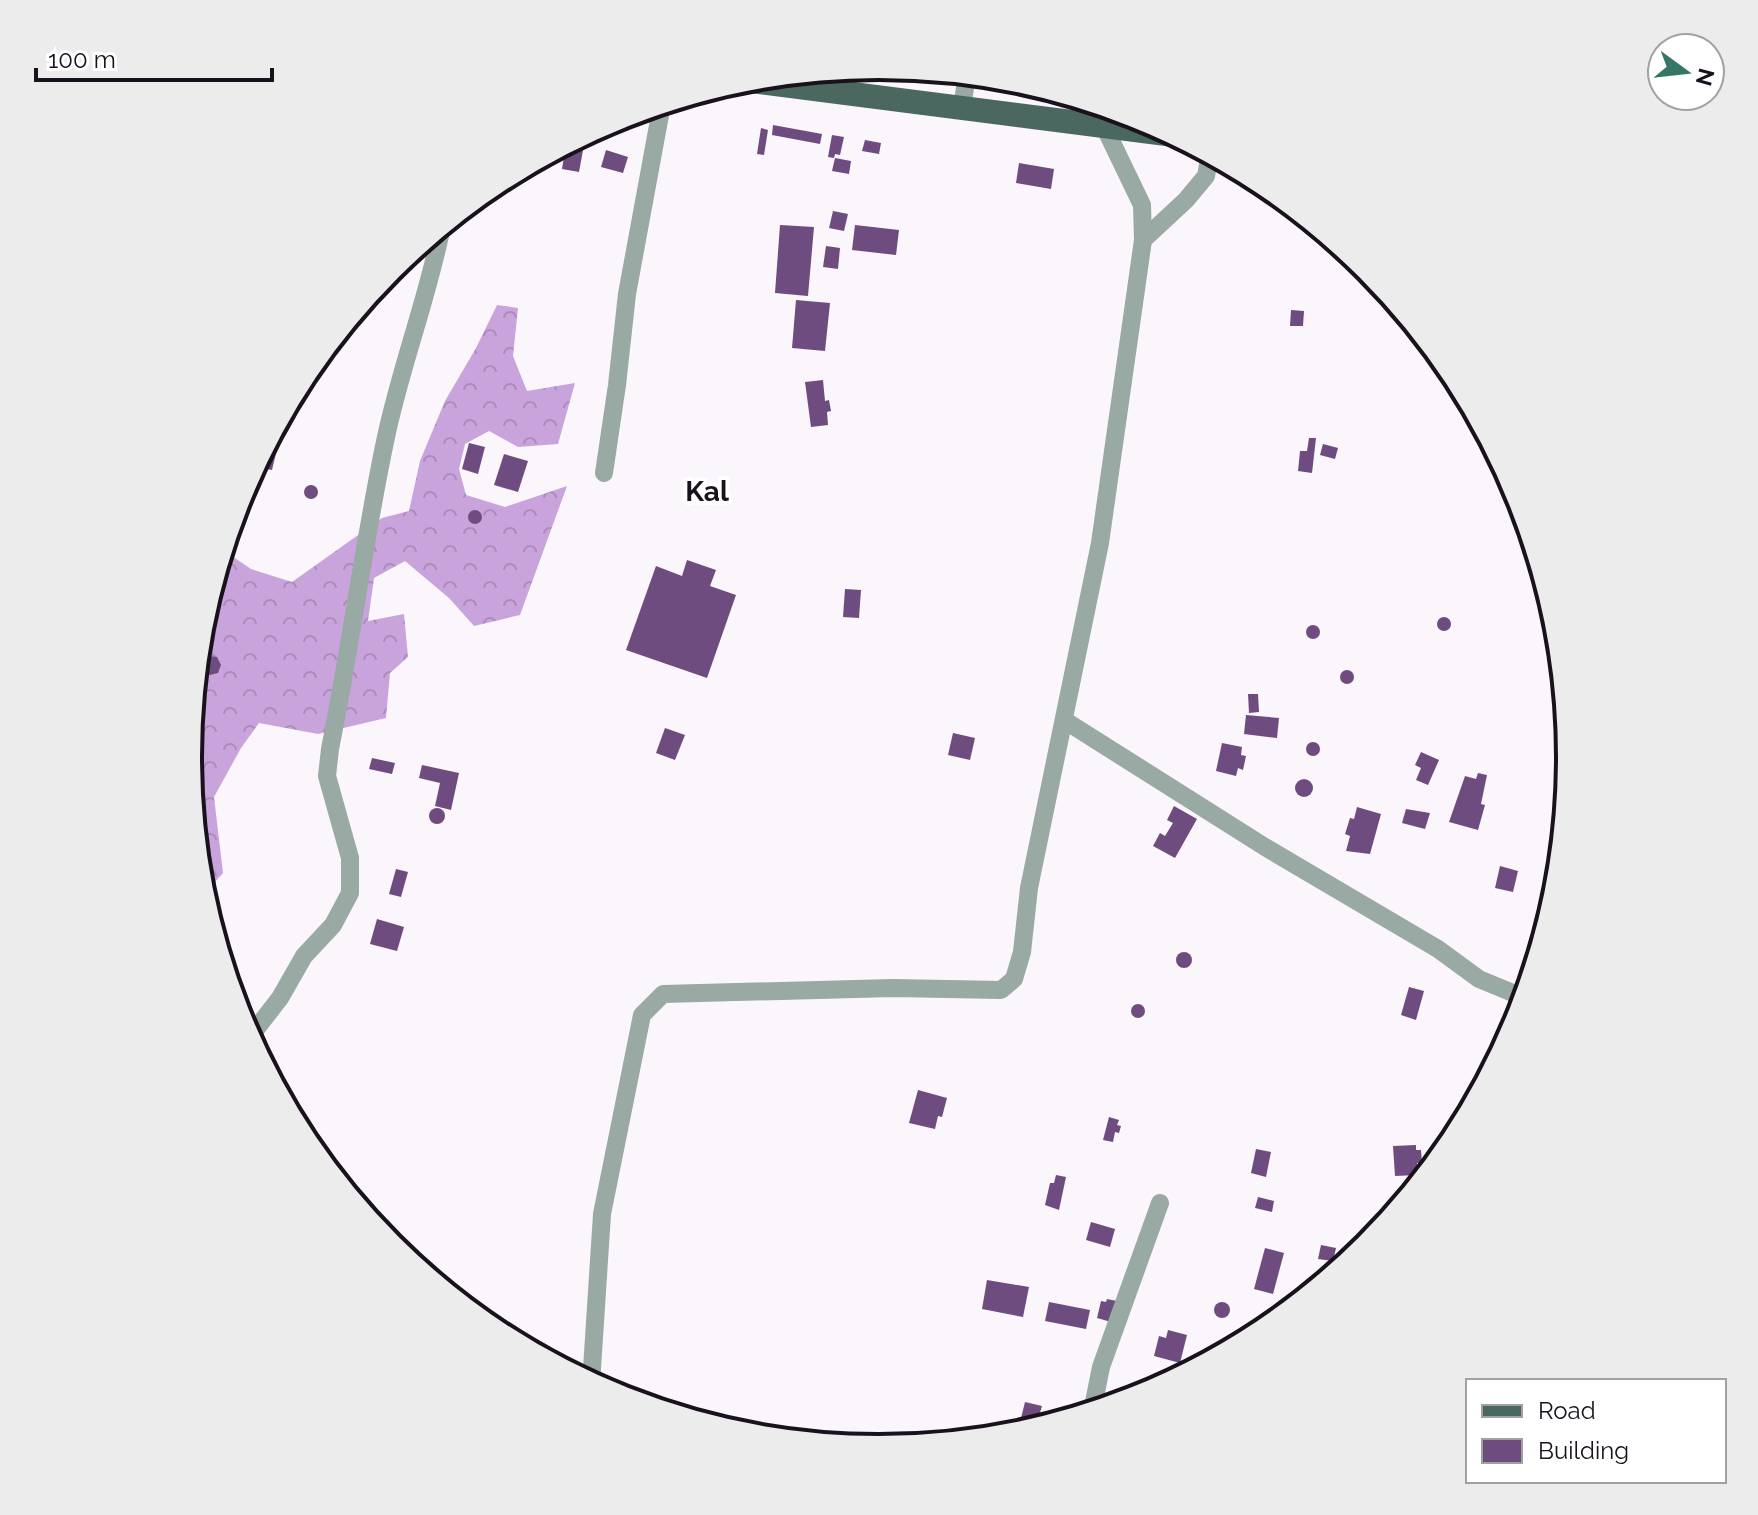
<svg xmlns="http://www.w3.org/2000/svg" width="1758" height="1515" font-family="Raleway,sans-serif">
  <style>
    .forest { fill: url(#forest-crowns) }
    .building { fill: #6f4c7f }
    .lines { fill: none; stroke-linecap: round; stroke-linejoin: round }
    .street { stroke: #99a9a4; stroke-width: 18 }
    .primary { stroke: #4b6860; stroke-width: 24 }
    .labels { text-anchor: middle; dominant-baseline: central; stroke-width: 8; stroke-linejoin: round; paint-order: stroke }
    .quarter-label { font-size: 28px; font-weight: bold; fill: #19121c; stroke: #fff }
    .rim { fill: none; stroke: #19121c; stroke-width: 4 }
  </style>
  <defs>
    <pattern id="forest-crowns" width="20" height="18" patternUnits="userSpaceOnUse" patternTransform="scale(2)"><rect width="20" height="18" fill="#c9a3dc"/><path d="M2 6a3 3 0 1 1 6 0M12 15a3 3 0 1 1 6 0" fill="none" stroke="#ac8bbc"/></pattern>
  </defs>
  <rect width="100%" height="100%" fill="#faf6fc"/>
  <polygon class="forest" points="497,305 518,308 513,356 527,391 575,383 558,444 518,447 489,431 465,444 459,469 466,495 505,507 567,486 520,615 474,626 449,598 405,561 374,578 368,621 404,614 408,657 390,673 386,718 318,734 259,723 241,748 214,797 223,873 204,894 201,890 188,757 201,622 223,550 251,569 292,582 382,518 409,511 420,461 445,401 476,348"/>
  <g class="building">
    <polygon points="773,125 822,134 820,144 772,135"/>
    <polygon points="761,128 768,130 764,155 757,154"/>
    <polygon points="586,134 579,172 562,169 565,150 558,149"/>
    <polygon points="832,135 844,137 840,155 835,154 834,158 828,157"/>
    <polygon points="865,140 881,143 879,154 862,151"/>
    <polygon points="606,150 628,157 623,173 601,167"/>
    <polygon points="835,158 851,161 849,174 832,171"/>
    <polygon points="1019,163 1054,169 1051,189 1016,183"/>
    <polygon points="833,211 848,214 844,231 829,228"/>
    <polygon points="780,225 814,227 808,296 775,293"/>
    <polygon points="855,225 899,230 896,255 852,250"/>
    <polygon points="826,246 840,248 838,269 823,267"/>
    <polygon points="796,300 830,303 825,351 792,348"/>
    <polygon points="1291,310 1304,311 1303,326 1290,326"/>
    <polygon points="823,380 825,401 829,400 831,411 827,412 828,425 811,427 805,382"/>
    <polygon points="1309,438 1316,438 1312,473 1298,471 1300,451 1307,451"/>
    <polygon points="469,443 485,447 478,474 462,469"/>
    <polygon points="1323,444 1338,448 1335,459 1320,455"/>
    <polygon points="267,446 277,449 272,470 262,468"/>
    <polygon points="504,454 528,461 518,492 494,485"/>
    <circle cx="311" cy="492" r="7"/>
    <circle cx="475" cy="517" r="7"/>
    <polygon points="687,560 716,570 710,586 736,595 707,678 626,650 656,566 682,576"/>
    <polygon points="845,589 861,590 859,618 843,617"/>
    <circle cx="1444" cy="624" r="7"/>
    <circle cx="1313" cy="632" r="7"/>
    <polygon points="209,656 217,657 221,665 218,673 210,675 203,670 203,662"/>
    <circle cx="1347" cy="677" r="7"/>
    <polygon points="1248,694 1258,694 1259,712 1249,713"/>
    <polygon points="1246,715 1279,718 1277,738 1244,734"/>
    <polygon points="665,728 685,735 675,760 656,753"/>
    <polygon points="953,733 975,738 970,760 948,755"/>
    <circle cx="1313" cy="749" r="7"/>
    <polygon points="1222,743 1242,747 1241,755 1246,756 1243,770 1238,768 1236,776 1216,771"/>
    <polygon points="1421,752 1439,760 1428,785 1416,780 1421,768 1415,765"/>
    <polygon points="372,758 395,763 392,774 369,769"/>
    <polygon points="422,765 459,773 451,810 435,806 440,783 419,778"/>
    <polygon points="1478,773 1487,775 1481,804 1485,805 1478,830 1449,822 1465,776 1476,779"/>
    <circle cx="1304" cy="788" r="9"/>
    <polygon points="1174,806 1197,819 1175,858 1153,846 1160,833 1165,836 1173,823 1167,820"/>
    <polygon points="1357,807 1381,814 1370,854 1346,851 1350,836 1345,834 1350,818 1354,819"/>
    <circle cx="437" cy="816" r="8"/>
    <polygon points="1406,809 1430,813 1425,829 1402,823"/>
    <polygon points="1500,866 1518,871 1513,892 1495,888"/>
    <polygon points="396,869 408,872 401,897 389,894"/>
    <polygon points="377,919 404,927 397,951 370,944"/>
    <circle cx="1184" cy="960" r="8"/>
    <polygon points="1409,987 1424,991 1416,1020 1401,1015"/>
    <circle cx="1138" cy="1011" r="7"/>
    <polygon points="918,1090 947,1098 942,1117 938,1116 935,1129 909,1123"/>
    <polygon points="1109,1117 1119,1120 1117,1125 1121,1126 1119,1133 1115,1132 1113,1142 1103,1140"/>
    <polygon points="1416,1145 1416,1150 1421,1150 1422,1163 1417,1163 1417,1175 1395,1176 1393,1146"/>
    <polygon points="1256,1149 1271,1152 1266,1177 1251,1173"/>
    <polygon points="1056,1175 1066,1177 1059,1210 1045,1205 1050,1183 1054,1183"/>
    <polygon points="1258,1197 1274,1201 1272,1212 1255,1208"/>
    <polygon points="1091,1222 1115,1229 1110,1247 1086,1240"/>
    <polygon points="1321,1245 1336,1248 1333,1261 1318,1259"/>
    <polygon points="1265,1248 1284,1253 1273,1294 1254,1289"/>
    <polygon points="987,1280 1029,1287 1023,1317 982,1309"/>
    <polygon points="1107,1299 1117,1301 1111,1322 1097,1318 1101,1301 1106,1302"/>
    <circle cx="1222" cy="1310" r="8"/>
    <polygon points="1049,1302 1090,1310 1086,1329 1045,1321"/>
    <polygon points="1168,1330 1187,1335 1180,1363 1154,1356 1159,1336 1166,1338"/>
    <polygon points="1025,1402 1042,1406 1036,1426 1020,1422"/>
  </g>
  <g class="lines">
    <g class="street">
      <polyline points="962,107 967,75"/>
      <polyline points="1143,240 1186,200 1206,176 1210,154"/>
      <polyline points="604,473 617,385 627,294 662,104"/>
      <polyline points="1064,720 1265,847 1438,949 1479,979 1525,998"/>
      <path d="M249,1038L280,998L304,956L333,925L350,893V858L327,776L330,749C351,645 364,540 386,437C401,366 428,297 442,226"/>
      <polyline points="591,1384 602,1214 642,1015 663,994 893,988 1001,990 1014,979 1022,952 1029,888 1100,543 1143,240 1142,205 1103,124"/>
      <polyline points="1092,1412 1101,1367 1160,1203"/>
    </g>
    <polyline class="primary" points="743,80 1174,135"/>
  </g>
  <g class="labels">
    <g class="quarter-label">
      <text x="707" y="491">Kal</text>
    </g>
  </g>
  <path d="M0 0H1758V1515H0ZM202 757a677 677 0 1 1 1354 0a677 677 0 1 1-1354 0Z" fill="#edeced" fill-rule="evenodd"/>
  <path class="rim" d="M202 757a677 677 0 1 1 1354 0a677 677 0 1 1-1354 0Z"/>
  <rect x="1466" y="1379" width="260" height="104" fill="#ffffff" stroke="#a3a0a4" stroke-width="2"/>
  <rect x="1482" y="1405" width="40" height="12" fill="#4b6860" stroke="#a3a0a4" stroke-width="2"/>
  <text x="1538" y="1419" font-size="24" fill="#19121c">Road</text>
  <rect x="1482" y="1439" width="40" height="24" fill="#6f4c7f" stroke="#a3a0a4" stroke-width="2"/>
  <text x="1538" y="1459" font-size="24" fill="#19121c">Building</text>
  <g transform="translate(1686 72) rotate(105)"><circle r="38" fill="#ffffff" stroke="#a3a0a4" stroke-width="2"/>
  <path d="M0-6L14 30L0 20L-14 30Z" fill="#357666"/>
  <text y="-12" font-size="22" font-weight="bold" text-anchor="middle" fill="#19121c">N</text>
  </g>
  <path d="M36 68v12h236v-12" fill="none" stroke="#19121c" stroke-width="4"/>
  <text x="48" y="68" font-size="24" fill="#19121c" stroke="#ffffff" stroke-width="6" paint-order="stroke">100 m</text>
</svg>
